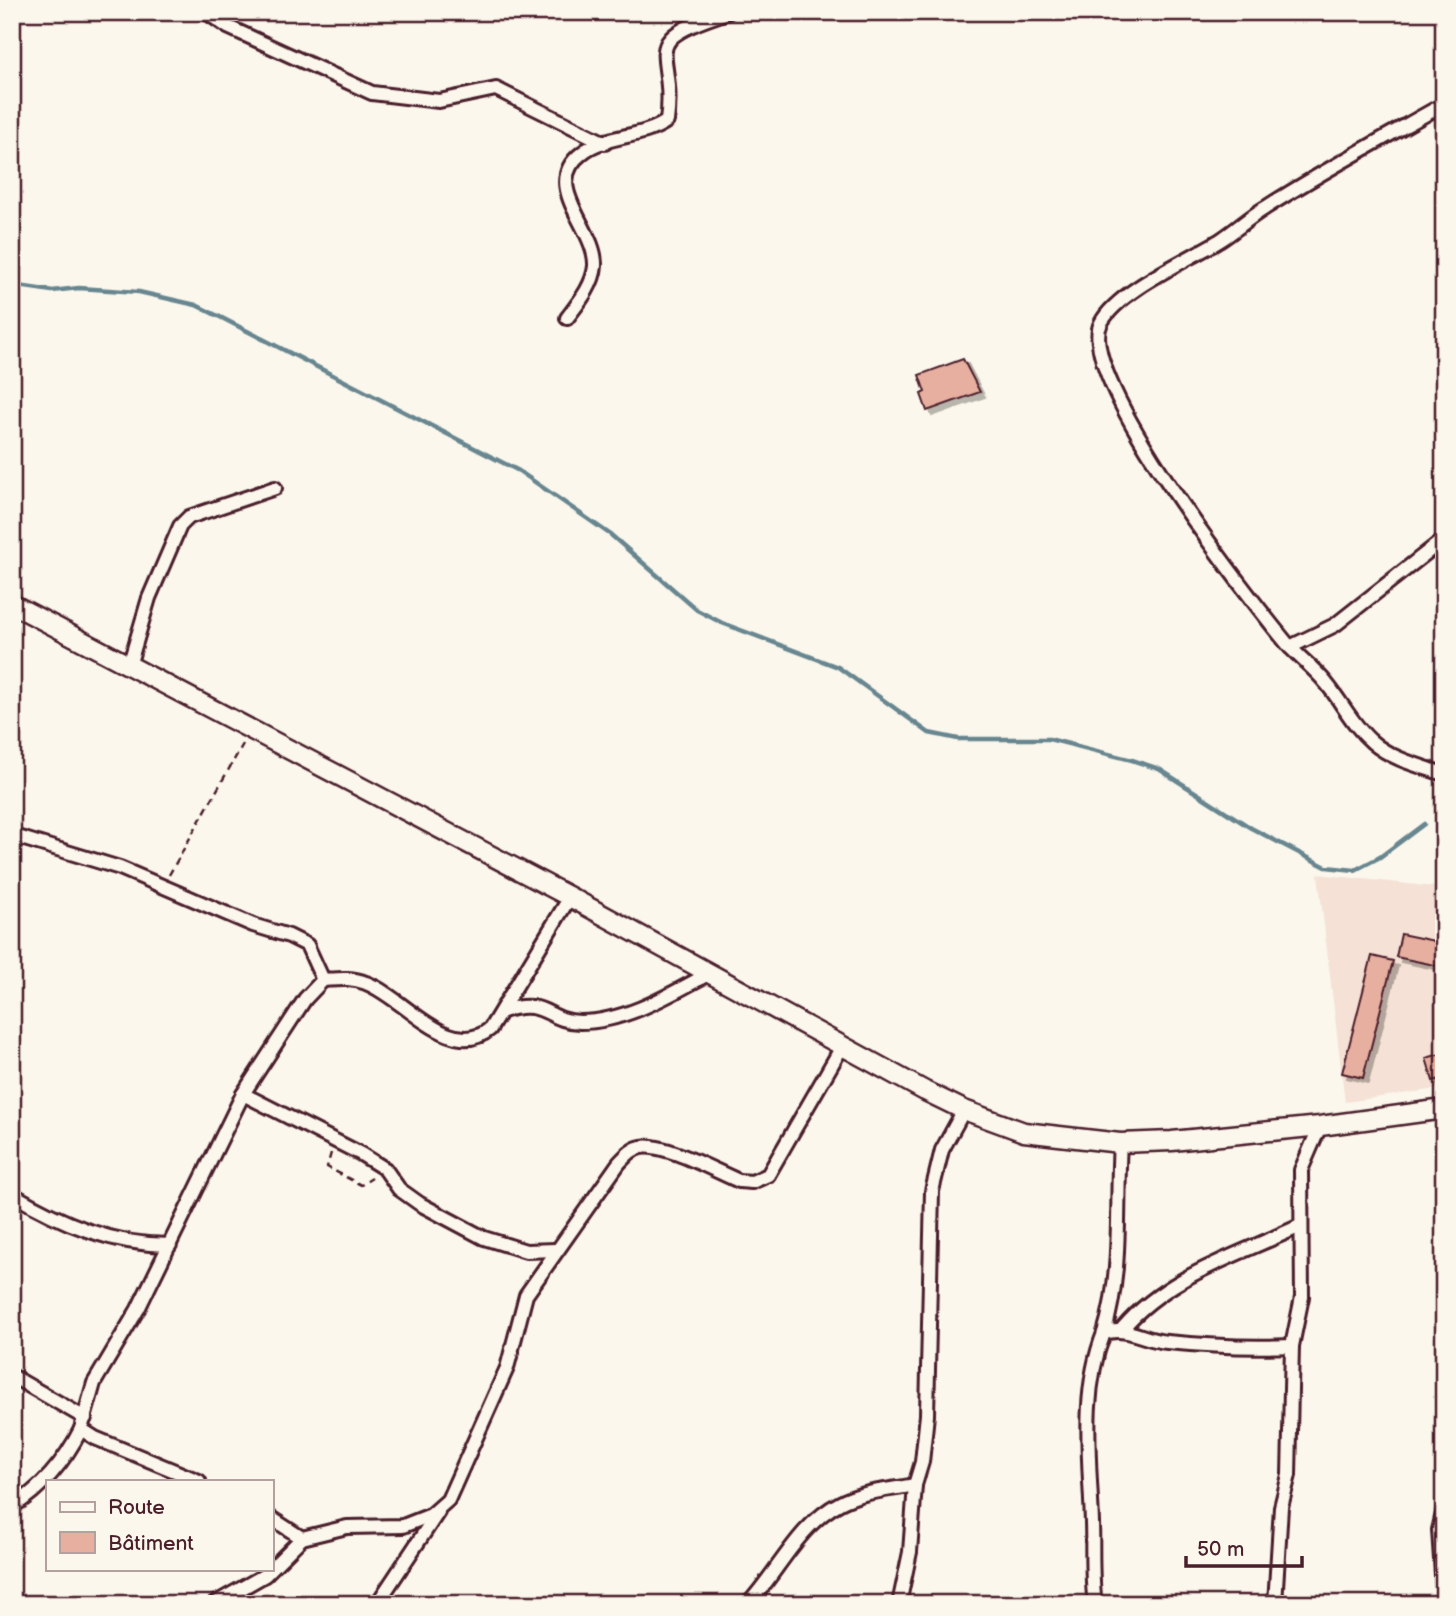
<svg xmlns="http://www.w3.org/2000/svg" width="1456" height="1616" font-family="'Balsamiq Sans',sans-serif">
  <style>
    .built { fill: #f5e1d5 }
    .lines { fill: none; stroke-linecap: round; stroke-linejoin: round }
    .stream { stroke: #678690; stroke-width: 4.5 }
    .building { fill: #e7af9f; stroke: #4a1f2b; stroke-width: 2; filter: url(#shadow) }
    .street-casing { stroke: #4a1f2b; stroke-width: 18 }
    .secondary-casing { stroke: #4a1f2b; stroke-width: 23 }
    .path { stroke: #4a1f2b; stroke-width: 2.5; stroke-dasharray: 7 5; stroke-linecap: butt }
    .street { stroke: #fbf7ec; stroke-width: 12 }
    .secondary { stroke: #fbf7ec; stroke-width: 18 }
  </style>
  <defs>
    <filter id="shadow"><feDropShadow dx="5" dy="5" stdDeviation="0" flood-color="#0004"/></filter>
  </defs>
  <rect width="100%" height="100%" fill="#fbf7ec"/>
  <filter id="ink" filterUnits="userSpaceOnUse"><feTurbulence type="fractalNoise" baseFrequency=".0143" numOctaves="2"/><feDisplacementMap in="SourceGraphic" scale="14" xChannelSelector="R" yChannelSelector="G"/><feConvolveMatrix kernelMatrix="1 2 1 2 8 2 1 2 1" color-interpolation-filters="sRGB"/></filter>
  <g filter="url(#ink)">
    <polygon class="built" points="1318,874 1444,888 1444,1088 1345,1102"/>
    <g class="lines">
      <polyline class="stream" points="12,285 52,291 79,288 139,292 196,305 222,318 519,471 611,535 697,610 722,623 838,667 929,733 958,739 1049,739 1132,760 1159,769 1251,828 1326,867 1355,870 1380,857 1424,824"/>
    </g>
    <g class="building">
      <polygon points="963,359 980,392 927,411 921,394 925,392 919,375"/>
      <polygon points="1401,934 1444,943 1444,967 1396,957"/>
      <polygon points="1372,956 1393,961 1363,1078 1342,1073"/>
      <polygon points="1444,1053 1444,1078 1433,1081 1426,1058"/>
    </g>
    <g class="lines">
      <defs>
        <g id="street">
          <polyline points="206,12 228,27 372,93 439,101 496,89 605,143"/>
          <path d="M1444,104C1384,138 1323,171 1265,208C1250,217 1237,229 1222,239C1191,259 1118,290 1101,323C1074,375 1251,600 1289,646C1301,659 1316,670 1326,683C1342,702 1353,726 1372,742C1391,759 1420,766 1444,774"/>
          <path d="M567,318C579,302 593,286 595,266C597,228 539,186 582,153C605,134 642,139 667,121C677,48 631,43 728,12"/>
          <polyline points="1290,647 1335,625 1444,539"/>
          <polyline points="129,666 149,598 180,526 189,517 275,488"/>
          <path d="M12,840L21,838L120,868L253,925L289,936L307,945L323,980C339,979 351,977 366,983C404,997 450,1062 490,1029L570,897"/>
          <path d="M502,1011C547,997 545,1021 580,1022C626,1022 671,994 710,973"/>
          <polyline points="243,1094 361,1154 385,1169 399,1189 420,1204 484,1238 526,1251 556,1250"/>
          <path d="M12,1194C61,1223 112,1245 170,1245"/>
          <path d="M1123,1328C1168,1275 1239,1255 1300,1226"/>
          <path d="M1104,1333C1123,1272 1116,1205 1120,1143"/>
          <polyline points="12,1376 85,1418"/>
          <polyline points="199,1481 95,1438 81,1429 94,1383 138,1309 243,1094 305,999 323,980"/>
          <path d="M12,1507C42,1488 65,1461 81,1429"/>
          <polyline points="271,1518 302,1538"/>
          <polyline points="1443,1590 1439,1530 1444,1509"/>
          <path d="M214,1604L265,1575L302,1538L347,1527L403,1526L431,1515L448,1500L507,1368L526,1295L619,1163C626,1156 631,1149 641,1147C663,1142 717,1172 739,1181L752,1182L768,1175L843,1045"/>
          <polyline points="377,1604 438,1512"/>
          <path d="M748,1604C778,1572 799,1524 840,1503C863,1491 890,1490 915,1485"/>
          <polyline points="899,1604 910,1552 915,1485 922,1462 927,1415 932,1191 942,1150 964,1110"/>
          <path d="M1095,1604C1091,1578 1093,1550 1092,1523C1090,1460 1080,1394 1104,1333C1130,1326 1141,1340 1167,1342C1208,1346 1251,1348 1292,1346L1302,1297L1301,1170L1320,1126"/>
          <polyline points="1275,1604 1281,1507 1289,1475 1292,1346"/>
        </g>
        <polyline id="secondary" points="12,604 570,897 925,1091 964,1110 1024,1132 1120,1143 1172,1141 1320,1126 1444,1109"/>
      </defs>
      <use href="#street" class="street-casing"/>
      <use href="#secondary" class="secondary-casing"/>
      <g class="path">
        <polyline points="169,875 243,744"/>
        <polyline points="331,1153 327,1167 361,1185 372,1178"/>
      </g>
      <use href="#street" class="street"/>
      <use href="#secondary" class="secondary"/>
    </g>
  </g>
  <rect width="1456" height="1616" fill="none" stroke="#fbf7ec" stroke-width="42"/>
  <rect x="21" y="21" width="1414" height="1574" fill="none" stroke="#4a1f2b" stroke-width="2.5" filter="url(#ink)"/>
  <rect x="46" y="1480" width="228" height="91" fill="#fbf7ec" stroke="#b4a19f" stroke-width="2"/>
  <rect x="60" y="1502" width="35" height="10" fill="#fbf7ec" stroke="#b4a19f" stroke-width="2"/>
  <text x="108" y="1514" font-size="21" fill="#4a1f2b">Route</text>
  <rect x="60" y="1532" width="35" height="21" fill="#e7af9f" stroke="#b4a19f" stroke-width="2"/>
  <text x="108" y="1550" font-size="21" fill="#4a1f2b">Bâtiment</text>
  <path d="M1186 1556v10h116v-10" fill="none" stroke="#4a1f2b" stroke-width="3.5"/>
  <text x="1197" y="1556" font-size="21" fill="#4a1f2b" stroke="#fbf7ec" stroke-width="5" paint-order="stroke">50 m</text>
</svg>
